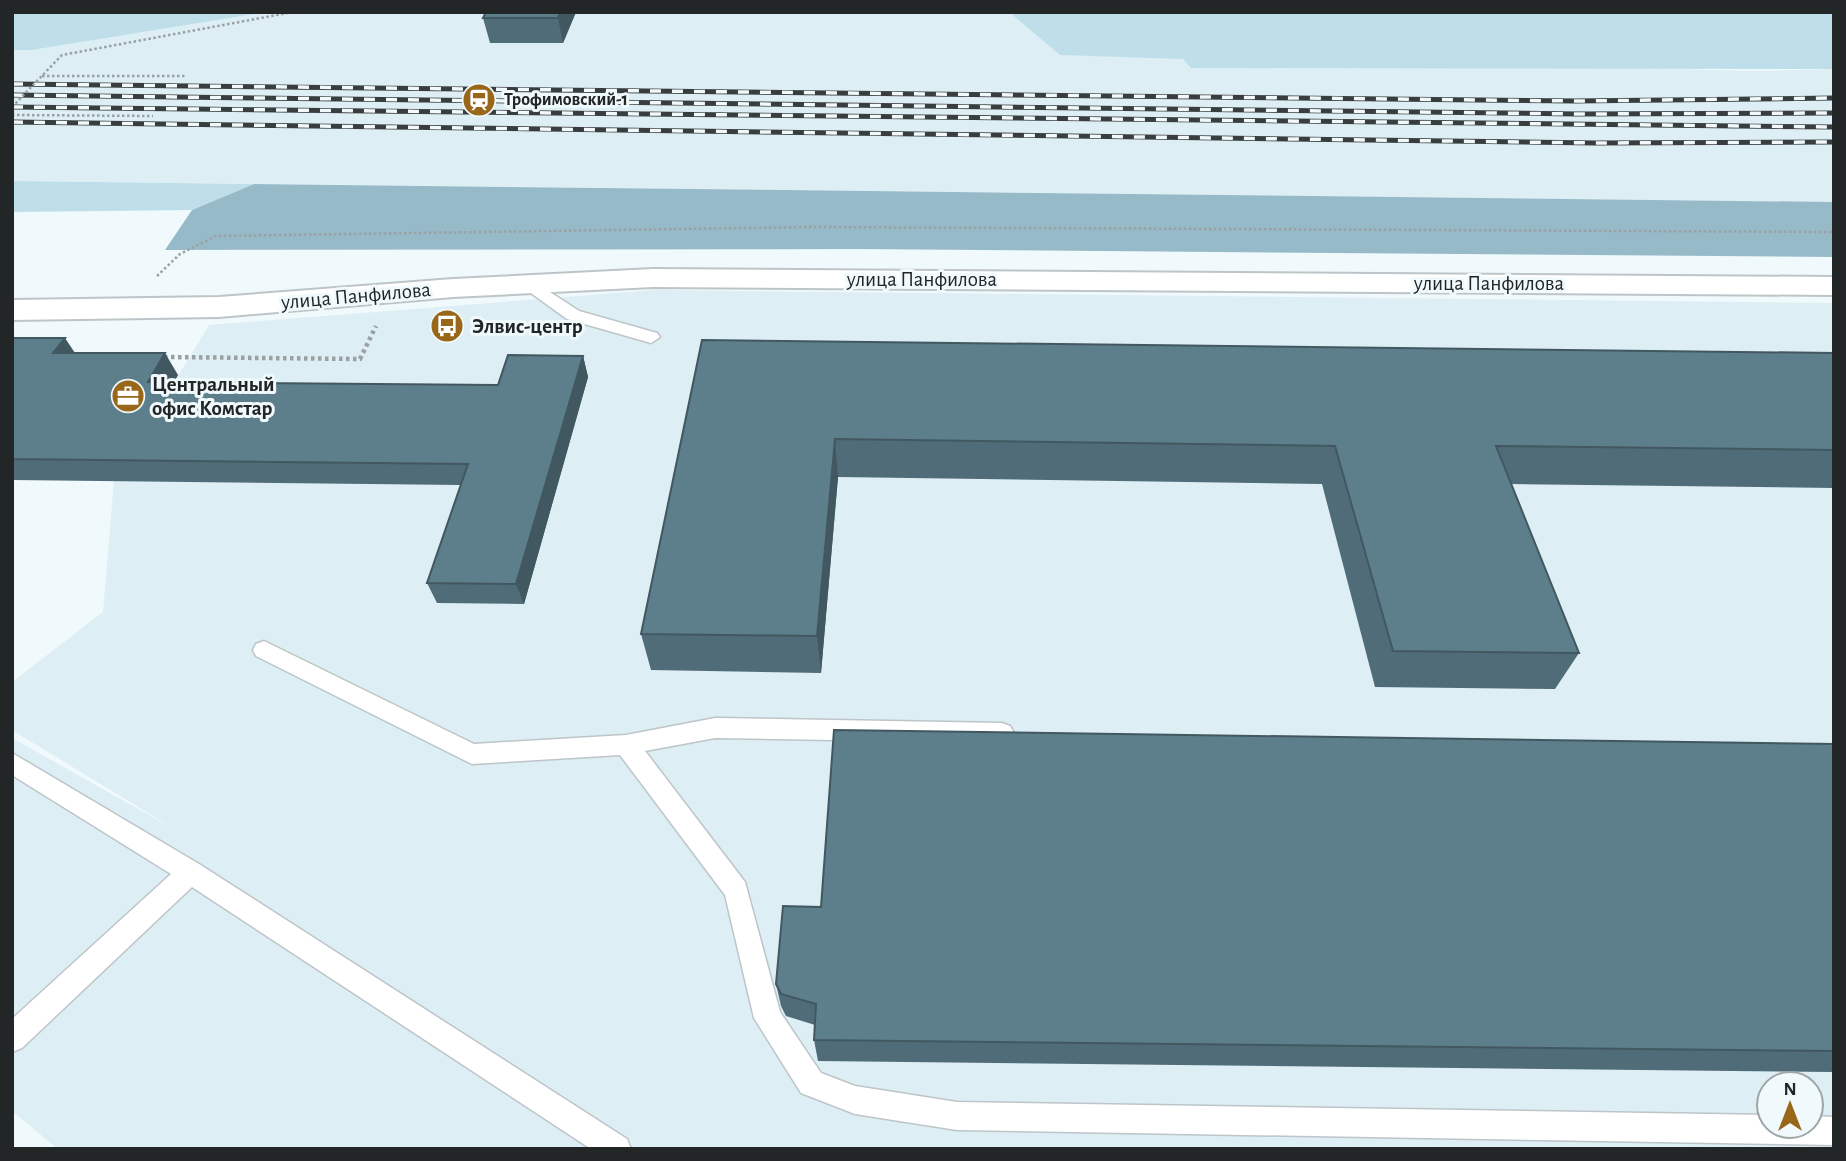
<svg xmlns="http://www.w3.org/2000/svg" width="1846" height="1161" font-family="'Alegreya Sans',sans-serif">
  <style>
    .built { fill: #ddeef4; fill-rule: evenodd }
    .green { fill: #bedeea }
    .forest { fill: #97bac8 }
    .lines { fill: none; stroke-linecap: round; stroke-linejoin: round }
    .lane-casing { stroke: #bdc5c9; stroke-width: 3 }
    .secondary-casing { stroke: #bdc5c9; stroke-width: 4 }
    .path-far1 { stroke: #9aa1a3; stroke-width: 2.5; stroke-dasharray: 2.5 2.5; stroke-linecap: butt }
    .path { stroke: #9aa1a3; stroke-width: 4.5; stroke-dasharray: 3.5 3.5; stroke-linecap: butt }
    .lane { fill: #fff; fill-rule: evenodd }
    .secondary { fill: #fff; fill-rule: evenodd }
    .rail-casing { stroke: #393d3e; stroke-width: 5 }
    .rail { stroke: #f0f9fc; stroke-width: 3.5; stroke-dasharray: 11; stroke-linecap: butt }
    .path-bridge { stroke: #9aa1a3; stroke-width: 2.5; stroke-dasharray: 2.5 2.5; stroke-linecap: butt }
    .wall { fill: #506c78 }
    .shaded-wall { fill: #415861 }
    .building { fill: #5d7e8b; stroke: #415861; stroke-width: 2 }
    .labels { text-anchor: middle; dominant-baseline: central; stroke-width: 6; stroke-linejoin: round; paint-order: stroke }
    .far-poi-label { font-size: 18px; font-weight: bold; fill: #232627; stroke: #f0f9fc; text-anchor: start }
    .street-label { font-size: 21px; fill: #232627; stroke: #f0f9fc }
    .poi-label { font-size: 21px; font-weight: bold; fill: #232627; stroke: #f0f9fc; text-anchor: start }
  </style>
  <rect width="100%" height="100%" fill="#f0f9fc"/>
  <g class="built">
    <polygon points="267,12 1009,12 1060,55 1758,71 1834,69 1834,202 12,181 12,50 32,50"/>
    <path d="M656,290L1834,303V1149H58L12,1111V738L181,833L12,730V682L103,612L114,481L209,325ZM1769,1084H1811V1126H1769Z"/>
  </g>
  <g class="green">
    <polygon points="12,12 267,12 32,50 12,50"/>
    <polygon points="1009,12 1834,12 1834,69 1191,68 1183,59 1060,55"/>
    <polygon points="12,181 254,184 192,210 12,212"/>
  </g>
  <polygon class="forest" points="254,184 1834,202 1834,257 857,249 165,250 192,210"/>
  <g class="lines">
    <defs>
      <g id="lane">
        <polygon points="530,279 579,311 657,333 660,337 651,343 567,319 524,288 522,284 524,280"/>
        <polygon points="264,641 474,744 626,735 715,718 1002,723 1010,726 1014,733 1010,740 1002,743 715,738 645,751 745,882 780,1012 821,1073 855,1086 957,1102 1769,1115 1769,1126 1811,1126 1811,1116 1834,1117 1834,1145 957,1130 855,1114 801,1093 754,1018 725,895 620,755 472,764 256,656 253,650 256,644"/>
        <polygon points="12,753 199,864 627,1139 631,1149 591,1149 192,887 22,1048 12,1052 12,1019 171,874 12,775"/>
      </g>
      <polygon id="secondary" points="653,269 1834,277 1834,295 653,287 453,297 219,317 12,320 12,300 219,297 453,279"/>
    </defs>
    <use href="#lane" class="lane-casing"/>
    <use href="#secondary" class="secondary-casing"/>
    <g class="path-far1">
      <polyline points="42,76 186,76"/>
      <polyline points="12,115 153,116"/>
      <polyline points="157,276 180,254 216,236 813,227 1834,232"/>
    </g>
    <polyline class="path" points="164,357 360,359 376,326"/>
    <use href="#lane" class="lane"/>
    <use href="#secondary" class="secondary"/>
    <defs>
      <g id="rail">
        <polyline points="12,84 1575,101 1834,98"/>
        <polyline points="12,95 1578,114 1834,113"/>
        <polyline points="12,107 1834,127"/>
        <polyline points="12,122 1595,143 1834,142"/>
      </g>
    </defs>
    <use href="#rail" class="rail-casing"/>
    <use href="#rail" class="rail"/>
    <polyline class="path-bridge" points="12,107 62,55 293,12"/>
  </g>
  <g class="wall">
    <polygon points="576,12 563,43 490,43 483,18"/>
    <polygon points="12,338 75,353 178,375 174,382 498,385 583,356 588,377 524,604 437,603 427,583 461,485 12,480"/>
    <polygon points="702,340 1834,353 1834,488 1511,484 1579,653 1555,689 1375,687 1322,484 838,477 821,673 651,670 641,634"/>
    <polygon points="1834,744 1834,1072 818,1061 814,1040 815,1025 786,1016 781,1006 776,984 821,907"/>
  </g>
  <g class="shaded-wall">
    <polygon points="560,12 576,12 563,43 558,18"/>
    <polygon points="65,338 79,359 53,353"/>
    <polygon points="165,353 178,375 161,403 148,382"/>
    <polygon points="583,356 588,377 524,604 516,584"/>
    <polygon points="835,439 838,477 821,673 817,636"/>
  </g>
  <g class="building">
    <polygon points="486,12 560,12 558,18 483,18"/>
    <polygon points="12,338 65,338 53,353 165,353 148,382 498,385 508,355 583,356 516,584 427,583 468,464 12,459"/>
    <polygon points="702,340 1834,353 1834,450 1496,446 1579,653 1393,651 1335,446 835,439 817,636 641,634"/>
    <polygon points="834,730 1834,744 1834,1051 814,1040 816,1004 781,994 776,984 783,906 821,907"/>
  </g>
  <defs>
    <symbol id="station-disc" viewBox="-11 -11 22 22"><circle r="9.5" fill="#99671a" stroke="#f0f9fc"/><path d="M-3-6H3Q5-6 5-4V2Q5 4 3 4L4.5 6H3L1.5 4h-3L-3 6H-4.5L-3 4Q-5 4-5 2V-4Q-5-6-3-6ZM-3.5-4v3h7v-3ZM-3.5 1v1.5H-2V1ZM2 1v1.5H3.5V1Z" fill="#fff"/></symbol>
    <symbol id="bus-disc" viewBox="-11 -11 22 22"><circle r="9.5" fill="#99671a" stroke="#f0f9fc"/><path d="M-5-6H5V4H4V6H2V4H-2V6H-4V4H-5ZM-3.5-4V0h7V-4ZM-3.5 1.2v1.5H-2V1.2ZM2 1.2v1.5H3.5V1.2Z" fill="#fff"/></symbol>
    <symbol id="office-disc" viewBox="-11 -11 22 22"><circle r="9.5" fill="#99671a" stroke="#f0f9fc"/><path d="M-6-3h4V-5.5h4V-3h4V5H-6ZM-1-4.5V-3h2v-1.5ZM-6 0V1H6V0Z" fill="#fff"/></symbol>
  </defs>
  <g fill-rule="evenodd">
    <use href="#station-disc" x="460" y="81" width="38" height="38"/>
    <use href="#bus-disc" x="428" y="307" width="38" height="38"/>
    <use href="#office-disc" x="109" y="377" width="38" height="38"/>
  </g>
  <g class="labels">
    <g class="far-poi-label">
      <text x="504" y="100">Трофимовский-1</text>
    </g>
    <g class="street-label">
      <text x="922" y="279">улица Панфилова</text>
      <text x="1489" y="283">улица Панфилова</text>
      <text transform="translate(356 296) rotate(-5)">улица Панфилова</text>
    </g>
    <g class="poi-label">
      <text x="472" y="326">Элвис-центр</text>
      <text x="152" y="384">Центральный<tspan x="152" dy="24">офис Комстар</tspan></text>
    </g>
  </g>
  <rect width="1846" height="1161" fill="none" stroke="#232627" stroke-width="28"/>
  <g transform="translate(1790 1105)"><circle r="33" fill="#f0f9fc" stroke="#9ea5a7" stroke-width="2"/>
  <path d="M0-5L12 26L0 18L-12 26Z" fill="#99671a"/>
  <text y="-10" font-size="19" font-weight="bold" text-anchor="middle" fill="#232627">N</text>
  </g>
</svg>
